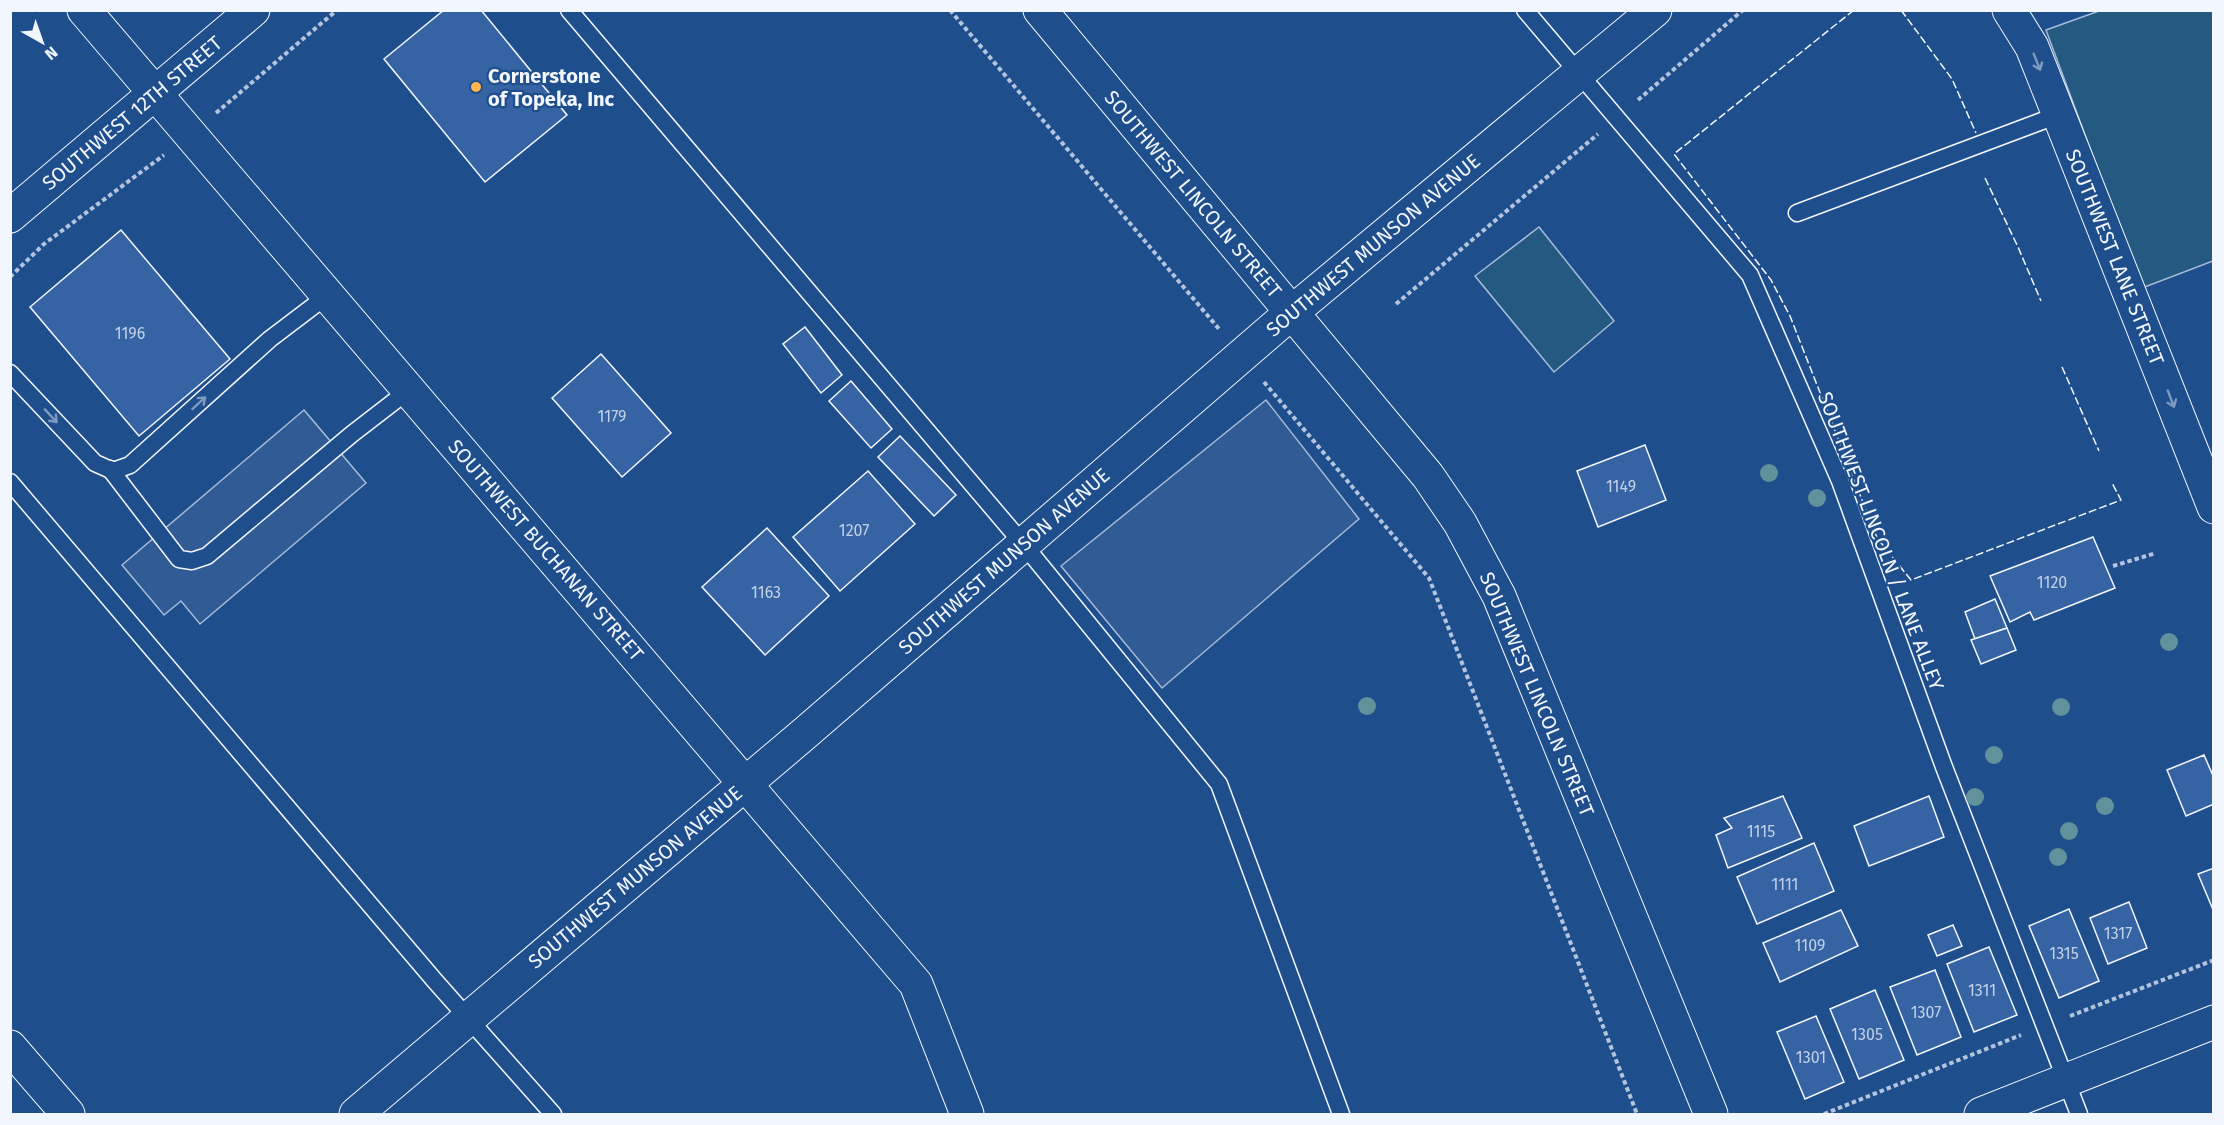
<svg xmlns="http://www.w3.org/2000/svg" width="2224" height="1125" font-family="'Fira Sans',sans-serif">
  <style>
    .green { fill: #245a82; stroke: #a8bbd7; stroke-width: 1.5 }
    .parking { fill: #305b95; stroke: #a8bbd7; stroke-width: 1.5 }
    .building { fill: #3563a3; stroke: #f2f6ff; stroke-width: 1.5 }
    .lines { fill: none; stroke-linecap: round; stroke-linejoin: round }
    .lane-casing { stroke: #f2f6ff; stroke-width: 19 }
    .street-casing { stroke: #f2f6ff; stroke-width: 35 }
    .secondary-casing { stroke: #f2f6ff; stroke-width: 35 }
    .path { stroke: #b3c4dc; stroke-width: 4; stroke-dasharray: 4.5 3; stroke-linecap: butt }
    .lane { stroke: #1f4e8c; stroke-width: 16 }
    .street { stroke: #1f4e8c; stroke-width: 33 }
    .secondary { stroke: #1f4e8c; stroke-width: 33 }
    .fence { stroke: #f2f6ff; stroke-width: 1.5; stroke-dasharray: 8 3; stroke-linecap: butt }
    .tree { fill: #61919a }
    .oneway { stroke: #7e9ac0 }
    .poi-dot { fill: #ffb74d; stroke: #1f4e8c; stroke-width: 2 }
    .labels { text-anchor: middle; dominant-baseline: central; stroke-width: 4.5; stroke-linejoin: round; paint-order: stroke }
    .number-label { font-size: 16px; fill: #c3d1e8 }
    .poi-label { font-size: 20px; font-weight: bold; fill: #f2f6ff; stroke: #1f4e8c; text-anchor: start }
    .street-label { font-size: 20px; fill: #f2f6ff; stroke: #1f4e8c }
  </style>
  <rect width="100%" height="100%" fill="#1f4e8c"/>
  <g class="green">
    <polygon points="2099,11 2213,11 2213,261 2142,288 2046,30"/>
    <polygon points="1539,227 1614,321 1554,372 1475,276"/>
  </g>
  <g class="parking">
    <polygon points="1266,400 1359,519 1162,688 1061,566"/>
    <polygon points="304,410 366,483 200,624 181,601 164,615 122,565"/>
  </g>
  <g class="building">
    <polygon points="444,10 481,10 567,115 485,182 384,59"/>
    <polygon points="121,230 230,359 139,436 30,307"/>
    <polygon points="805,327 842,375 821,393 783,344"/>
    <polygon points="601,354 671,433 622,477 552,398"/>
    <polygon points="851,381 892,429 871,448 829,401"/>
    <polygon points="900,436 956,495 934,516 878,457"/>
    <polygon points="1645,445 1666,500 1598,527 1577,471"/>
    <polygon points="868,471 915,524 840,591 793,537"/>
    <polygon points="767,528 829,596 765,655 702,587"/>
    <polygon points="2093,537 2115,588 2034,620 2030,612 2010,622 1990,576"/>
    <polygon points="1995,599 2007,628 1975,639 1965,612"/>
    <polygon points="2007,628 2016,650 1981,664 1971,640"/>
    <polygon points="2204,755 2214,778 2214,804 2186,816 2167,770"/>
    <polygon points="1783,796 1802,838 1728,868 1716,835 1732,828 1724,818"/>
    <polygon points="1929,796 1944,837 1869,866 1854,826"/>
    <polygon points="1814,843 1834,891 1757,924 1737,877"/>
    <polygon points="2214,868 2214,912 2198,874"/>
    <polygon points="2129,902 2147,948 2108,964 2090,918"/>
    <polygon points="2069,909 2099,981 2059,998 2029,926"/>
    <polygon points="1841,910 1858,946 1780,982 1763,943"/>
    <polygon points="1953,925 1962,946 1937,956 1928,935"/>
    <polygon points="1989,947 2017,1015 1974,1032 1947,964"/>
    <polygon points="1935,970 1961,1037 1917,1055 1890,987"/>
    <polygon points="1875,990 1904,1060 1859,1079 1830,1009"/>
    <polygon points="1816,1016 1844,1082 1805,1099 1777,1032"/>
  </g>
  <g class="lines">
    <defs>
      <g id="lane">
        <polyline points="569,10 1024,545 1219,784 1341,1114"/>
        <polyline points="1525,10 1750,275 1840,481 1944,767 2079,1114"/>
        <polyline points="1797,213 2058,115"/>
        <polyline points="10,373 95,463 113,471 130,465 270,339 328,295"/>
        <polyline points="110,469 179,559 192,561 207,556 352,434 409,390"/>
        <polyline points="10,482 435,981 553,1114"/>
      </g>
      <g id="street">
        <polyline points="84,10 916,984 967,1114"/>
        <polyline points="1040,10 1428,476 1460,523 1499,596 1711,1114"/>
        <polyline points="10,1047 68,1114"/>
        <polyline points="356,1114 804,734 1291,313 1655,10"/>
        <polyline points="1981,1114 2214,1022"/>
      </g>
      <g id="secondary">
        <polyline points="2009,10 2032,47 2214,507"/>
        <polyline points="10,216 253,10"/>
      </g>
    </defs>
    <use href="#lane" class="lane-casing"/>
    <use href="#street" class="street-casing"/>
    <use href="#secondary" class="secondary-casing"/>
    <g class="path">
      <polyline points="950,10 1219,329"/>
      <polyline points="1638,100 1743,10"/>
      <polyline points="216,113 337,10"/>
      <polyline points="10,277 44,244 164,155"/>
      <polyline points="1396,304 1598,134"/>
      <polyline points="1264,382 1429,578 1637,1114"/>
      <polyline points="2113,566 2156,553"/>
      <polyline points="2070,1016 2214,960"/>
      <polyline points="1824,1114 2021,1035"/>
    </g>
    <use href="#lane" class="lane"/>
    <use href="#street" class="street"/>
    <use href="#secondary" class="secondary"/>
    <g class="fence">
      <polyline points="1854,10 1674,154 1771,280 1790,316 1877,538 1911,580 2121,500 2112,483"/>
      <polyline points="1901,10 1952,79 1976,133"/>
      <polyline points="1985,178 2018,247 2041,301"/>
      <polyline points="2062,367 2099,451"/>
    </g>
  </g>
  <g class="tree">
    <circle cx="1769" cy="473" r="9"/>
    <circle cx="1817" cy="498" r="9"/>
    <circle cx="2169" cy="642" r="9"/>
    <circle cx="1367" cy="706" r="9"/>
    <circle cx="2061" cy="707" r="9"/>
    <circle cx="1994" cy="755" r="9"/>
    <circle cx="1975" cy="797" r="9"/>
    <circle cx="2105" cy="806" r="9"/>
    <circle cx="2069" cy="831" r="9"/>
    <circle cx="2058" cy="857" r="9"/>
  </g>
  <defs><path id="oneway-shaft" d="M-6 0H5M1.5-3L5.5 0L1.5 3" fill="none" stroke-width="1.6" stroke-linecap="round" stroke-linejoin="round" transform="scale(1.5)"/></defs>
  <g class="oneway">
    <use href="#oneway-shaft" transform="translate(2037 62) rotate(68)"/>
    <use href="#oneway-shaft" transform="translate(2171 399) rotate(69)"/>
    <use href="#oneway-shaft" transform="translate(199 403) rotate(-42)"/>
    <use href="#oneway-shaft" transform="translate(51 416) rotate(47)"/>
  </g>
  <circle class="poi-dot" cx="476" cy="87" r="6"/>
  <g class="labels">
    <g class="number-label">
      <text x="130" y="333">1196</text>
      <text x="612" y="416">1179</text>
      <text x="1621" y="486">1149</text>
      <text x="854" y="530">1207</text>
      <text x="2052" y="582">1120</text>
      <text x="766" y="592">1163</text>
      <text x="1761" y="831">1115</text>
      <text x="1785" y="884">1111</text>
      <text x="2118" y="933">1317</text>
      <text x="1810" y="945">1109</text>
      <text x="2064" y="953">1315</text>
      <text x="1982" y="990">1311</text>
      <text x="1926" y="1012">1307</text>
      <text x="1867" y="1034">1305</text>
      <text x="1811" y="1057">1301</text>
    </g>
    <g class="poi-label">
      <text x="488" y="76">Cornerstone<tspan x="488" dy="23">of Topeka, Inc</tspan></text>
    </g>
    <g class="street-label">
      <text transform="translate(132 113) rotate(-40)">SOUTHWEST 12TH STREET</text>
      <text transform="translate(1193 194) rotate(50)">SOUTHWEST LINCOLN STREET</text>
      <text transform="translate(1373 245) rotate(-40)">SOUTHWEST MUNSON AVENUE</text>
      <text transform="translate(2115 257) rotate(68)">SOUTHWEST LANE STREET</text>
      <text transform="translate(1881 541) rotate(69)">SOUTHWEST LINCOLN / LANE ALLEY</text>
      <text transform="translate(546 550) rotate(49)">SOUTHWEST BUCHANAN STREET</text>
      <text transform="translate(1004 561) rotate(-41)">SOUTHWEST MUNSON AVENUE</text>
      <text transform="translate(1537 694) rotate(67)">SOUTHWEST LINCOLN STREET</text>
      <text transform="translate(635 877) rotate(-40)">SOUTHWEST MUNSON AVENUE</text>
    </g>
  </g>
  <rect width="2224" height="1125" fill="none" stroke="#f2f6ff" stroke-width="24"/>
  <g transform="translate(42 42) rotate(140)" stroke="#1f4e8c" stroke-width="4.5" paint-order="stroke">
  <path d="M0-4.5L10 22L0 15L-10 22Z" fill="#f2f6ff"/>
  <text y="-9" font-size="16" font-weight="bold" text-anchor="middle" fill="#f2f6ff">N</text>
  </g>
</svg>
